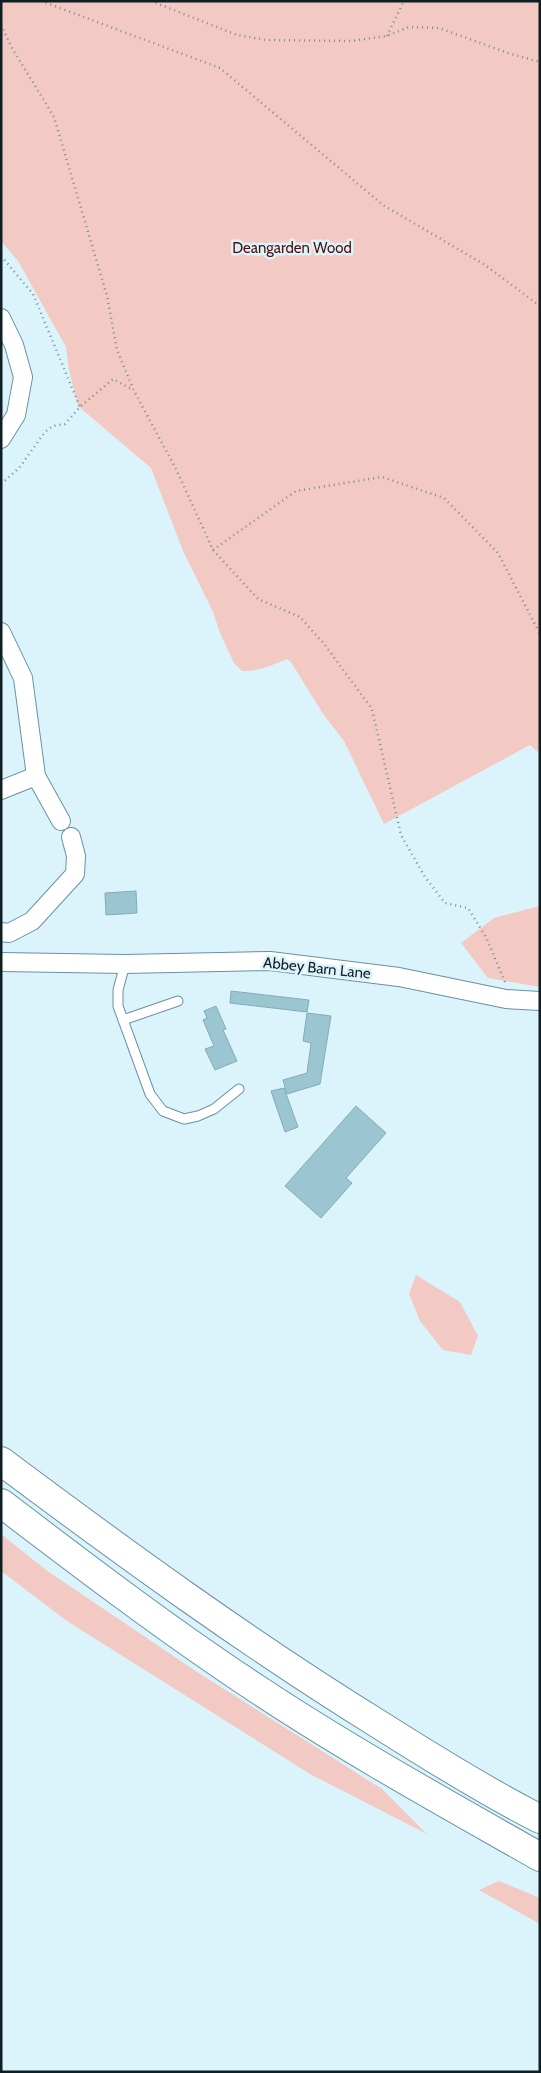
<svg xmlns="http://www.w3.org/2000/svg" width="541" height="2073" font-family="Cabin,sans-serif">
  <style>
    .green { fill: #f3c9c3 }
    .building { fill: #9cc5d2; stroke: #83abb8 }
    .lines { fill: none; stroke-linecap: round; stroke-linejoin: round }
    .service-casing { stroke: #6a919e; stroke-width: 11 }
    .minor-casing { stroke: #6a919e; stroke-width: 20 }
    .motorway-casing { stroke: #6a919e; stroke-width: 30 }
    .path { stroke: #798e94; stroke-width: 2.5; stroke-dasharray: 1 4; stroke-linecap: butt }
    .service { stroke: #fff; stroke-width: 9 }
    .minor { stroke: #fff; stroke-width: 18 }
    .motorway { stroke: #fff; stroke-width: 28 }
    .labels { text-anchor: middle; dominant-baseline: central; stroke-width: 5; stroke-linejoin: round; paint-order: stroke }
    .park-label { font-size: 15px; fill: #4d0f0c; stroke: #dbf4fc }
    .street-label { font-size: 15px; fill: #0f1f24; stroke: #dbf4fc }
  </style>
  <rect width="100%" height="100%" fill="#dbf4fc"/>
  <g class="green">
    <path d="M1,1H540V754L530,745L384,824L344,741L323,714L291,662L287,659C271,666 259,671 242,671L234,663L220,633L213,612L183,551L151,468L78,406L69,370L66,347L18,261L1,241Z"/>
    <polygon points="540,906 540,987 488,978 461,943 494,918"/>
    <polygon points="416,1275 460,1302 478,1336 471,1355 443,1350 420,1321 409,1294"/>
    <polygon points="1,1534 46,1570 197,1672 382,1789 427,1834 310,1774 67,1621 1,1571"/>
    <polygon points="499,1881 540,1898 540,1924 479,1890"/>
  </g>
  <g class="building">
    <polygon points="136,891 137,913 106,915 105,893"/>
    <polygon points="231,991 309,1000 307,1012 230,1003"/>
    <polygon points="216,1006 226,1029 223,1030 237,1061 215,1070 205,1049 214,1046 203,1020 207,1018 204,1011"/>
    <polygon points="307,1013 331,1016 320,1084 287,1094 283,1080 307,1073 311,1043 303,1041"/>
    <polygon points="284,1088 298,1127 285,1132 271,1091"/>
    <polygon points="356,1106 386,1133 346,1178 352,1183 321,1218 285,1186"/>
  </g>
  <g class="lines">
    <defs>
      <g id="service">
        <polyline points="125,964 118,990 118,1006 150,1094 163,1111 184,1119 198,1116 214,1109 239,1089"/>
        <polyline points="123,1020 178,1001"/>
      </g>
      <g id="minor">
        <polyline points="1,318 14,345 23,377 16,415 1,439"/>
        <polyline points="1,632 23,678 36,776 1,790"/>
        <polyline points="36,776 61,821"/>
        <polyline points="1,932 9,933 32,921 75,874 76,856 71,837"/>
        <polyline points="1,962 125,964 270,961 399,977 506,999 540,1001"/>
      </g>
      <g id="motorway">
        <path d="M1,1461C124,1553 249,1644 380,1725C432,1758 485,1791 540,1819"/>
        <path d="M1,1503C85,1567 169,1631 257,1689C349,1750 445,1803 540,1857"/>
      </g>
    </defs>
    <use href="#service" class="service-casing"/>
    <use href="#minor" class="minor-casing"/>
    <use href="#motorway" class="motorway-casing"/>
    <g class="path">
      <polyline points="41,1 220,68 383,205 485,265 540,306"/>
      <polyline points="151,1 237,35 266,40 352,41 386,36 409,27 439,28 508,53 540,62"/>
      <polyline points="1,25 12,48 54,117 107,296 117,350 134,391 176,469 213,550 258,599 300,617 325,645 372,709 401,835 425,877 445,903 468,908 486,937 505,982"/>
      <polyline points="387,36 404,1"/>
      <polyline points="1,256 33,294 80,407"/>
      <polyline points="1,484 19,468 45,432 53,426 65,424 80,407 113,379 133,390"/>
      <polyline points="213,550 296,491 382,477 444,498 498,553 540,634"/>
    </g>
    <use href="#service" class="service"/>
    <use href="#minor" class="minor"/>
    <use href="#motorway" class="motorway"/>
  </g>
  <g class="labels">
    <g class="park-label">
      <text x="292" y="248">Deangarden Wood</text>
    </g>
    <g class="street-label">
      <text transform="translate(317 968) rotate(6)">Abbey Barn Lane</text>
    </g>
  </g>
  <rect width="541" height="2073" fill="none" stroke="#0f1f24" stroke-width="5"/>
</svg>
